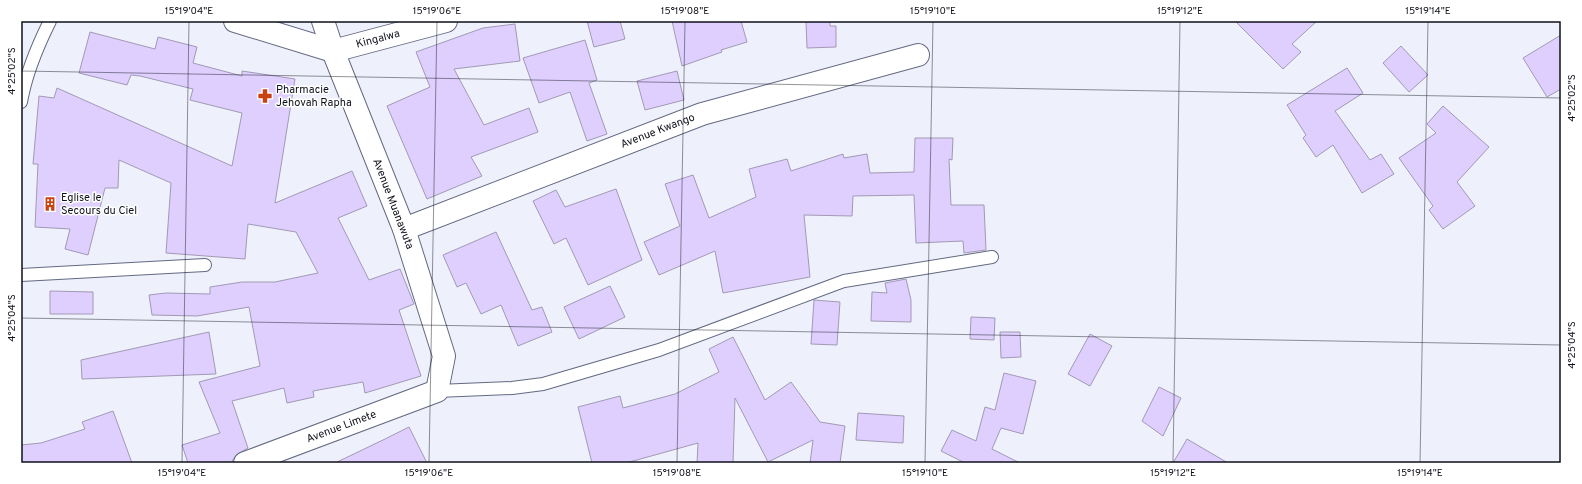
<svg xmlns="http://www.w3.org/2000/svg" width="1582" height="484" font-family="Overpass,sans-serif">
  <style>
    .building { fill: #decffe; stroke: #a299b4 }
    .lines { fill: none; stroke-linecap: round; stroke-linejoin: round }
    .service-casing { stroke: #636981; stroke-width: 14 }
    .minor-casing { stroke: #636981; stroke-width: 24 }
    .service { stroke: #fff; stroke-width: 12 }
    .minor { stroke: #fff; stroke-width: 22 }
    .ticks { fill: none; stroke: #0f111a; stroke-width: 1; stroke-opacity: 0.45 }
    .labels { text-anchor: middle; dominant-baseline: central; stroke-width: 3; stroke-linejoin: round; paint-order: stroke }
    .street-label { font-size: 11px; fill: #0f111a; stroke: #fff }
    .poi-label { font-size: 11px; fill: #0f111a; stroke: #fff; text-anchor: start }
    .neatline { fill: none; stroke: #0f111a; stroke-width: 1.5 }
    .ticks-label { font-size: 10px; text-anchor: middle; fill: #0f111a }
  </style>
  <rect width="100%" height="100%" fill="#eef1fc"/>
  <g class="building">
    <polygon points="587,21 620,21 625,39 594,47"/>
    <polygon points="672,21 741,21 747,42 721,50 722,52 682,66"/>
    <polygon points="806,21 830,21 830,26 836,26 836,47 807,48"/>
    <polygon points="1235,21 1317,21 1292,44 1301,52 1283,69"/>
    <polygon points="515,24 520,61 454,69 484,125 529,108 538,132 471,157 482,176 427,199 387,106 430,87 416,52 483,28"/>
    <polygon points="90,32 155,49 158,37 197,47 193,63 242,76 242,71 295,79 275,203 352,171 367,206 338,218 369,280 400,269 414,304 399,310 421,376 365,393 363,382 313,391 314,397 287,403 284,388 232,401 248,448 236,455 231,463 188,463 182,445 220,433 199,382 260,366 249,307 197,316 152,315 149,295 166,293 210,294 210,287 242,282 275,282 318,273 296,232 248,224 245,259 166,253 171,183 119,160 118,188 105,188 88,255 65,249 70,229 35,227 38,164 33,164 39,96 54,98 57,88 232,166 242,113 190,100 193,89 140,76 131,75 127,85 79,73"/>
    <polygon points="1561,35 1561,89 1547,97 1523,58"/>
    <polygon points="585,40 597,80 589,83 607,134 587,141 570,92 539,103 523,58"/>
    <polygon points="1401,46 1428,75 1409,92 1383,63"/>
    <polygon points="1347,68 1363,93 1335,111 1370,160 1381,154 1394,174 1362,193 1333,145 1316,157 1303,138 1306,135 1287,105"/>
    <polygon points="677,71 684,100 645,110 637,81"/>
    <polygon points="1443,106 1489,147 1457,182 1475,206 1443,229 1429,210 1433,206 1399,158 1436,133 1427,124"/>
    <polygon points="915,138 953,138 952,160 949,159 951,205 984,205 986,250 964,253 963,241 916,243 914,195 853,196 852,216 804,215 810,277 723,293 715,251 659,275 644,242 680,226 665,184 693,175 709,218 756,197 749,169 787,159 791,171 843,154 844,158 867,154 870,173 914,172"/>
    <polygon points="616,189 642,260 588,285 566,238 554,244 533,201 556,190 565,207"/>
    <polygon points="496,232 532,310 542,307 552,332 518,346 501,305 481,314 466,283 457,287 443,255"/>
    <polygon points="906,279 911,300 911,322 871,321 872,292 887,293 885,283"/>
    <polygon points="610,286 625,317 579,339 564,307"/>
    <polygon points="50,291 93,292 93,314 50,314"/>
    <polygon points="814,300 840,302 837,345 811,344"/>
    <polygon points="971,317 995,318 994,340 970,339"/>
    <polygon points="209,332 216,374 82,379 81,360"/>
    <polygon points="1000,332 1020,332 1021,357 1001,358"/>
    <polygon points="1090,334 1112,346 1090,386 1068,374"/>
    <polygon points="733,337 765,400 791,382 820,422 845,426 840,463 810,463 813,440 768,462 735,398 733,463 697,463 698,443 626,463 592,463 578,407 620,396 623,408 675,394 719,372 709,349"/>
    <polygon points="1004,373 1036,381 1023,434 1001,428 992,449 1020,463 965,463 941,451 952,430 976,441 985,407 995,410"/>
    <polygon points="1159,387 1181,398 1163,436 1142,421"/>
    <polygon points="113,411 132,463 21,463 21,445 41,443 85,429 82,422"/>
    <polygon points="858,413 904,416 903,443 856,440"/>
    <polygon points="409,427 427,463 335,463 385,439"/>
    <polygon points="1187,439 1228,463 1173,463"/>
  </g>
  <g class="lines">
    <defs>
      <g id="service">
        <path d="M21,102C26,73 37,47 50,21"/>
        <polyline points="21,275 205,265"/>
        <polyline points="437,391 512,388 543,384 659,350 844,281 992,257"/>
      </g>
      <g id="minor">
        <path id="s1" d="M235,21L333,51L446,21"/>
        <path id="s2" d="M404,229L702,114L918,55"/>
        <path id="s3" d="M245,463L437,391L444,356L404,229L333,51L323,21"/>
      </g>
    </defs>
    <use href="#service" class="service-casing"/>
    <use href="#minor" class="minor-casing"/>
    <use href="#service" class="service"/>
    <use href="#minor" class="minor"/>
  </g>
  <path class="ticks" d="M21,71L1561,98M21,318L1561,345M182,463L189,21M429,463L437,21M677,463L685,21M925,463L933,21M1173,463L1180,21M1420,463L1428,21"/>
  <defs>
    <symbol id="pharmacy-bare" viewBox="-9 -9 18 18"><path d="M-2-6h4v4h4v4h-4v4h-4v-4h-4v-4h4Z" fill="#ca4213" stroke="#fff" stroke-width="2.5" paint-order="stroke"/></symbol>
    <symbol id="building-bare" viewBox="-9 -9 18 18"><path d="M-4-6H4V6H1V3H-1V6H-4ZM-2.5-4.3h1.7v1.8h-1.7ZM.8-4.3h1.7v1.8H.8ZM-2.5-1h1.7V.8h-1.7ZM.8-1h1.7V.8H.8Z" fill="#ca4213" stroke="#fff" stroke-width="2.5" paint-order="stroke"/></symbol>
  </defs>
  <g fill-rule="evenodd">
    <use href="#pharmacy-bare" x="255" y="86" width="20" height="20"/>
    <use href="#building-bare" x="40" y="194" width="20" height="20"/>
  </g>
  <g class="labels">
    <g class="street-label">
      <text stroke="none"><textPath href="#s1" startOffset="149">Kingalwa</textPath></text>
      <text stroke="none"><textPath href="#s2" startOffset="272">Avenue Kwango</textPath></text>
      <text transform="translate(393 204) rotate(69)">Avenue Muanawuta</text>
      <text stroke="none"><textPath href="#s3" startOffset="103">Avenue Limete</textPath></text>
    </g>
    <g class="poi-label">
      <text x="276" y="90">Pharmacie<tspan x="276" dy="13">Jehovah Rapha</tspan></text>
      <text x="61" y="198">Eglise le<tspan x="61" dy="13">Secours du Ciel</tspan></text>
    </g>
  </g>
  <rect width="1582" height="484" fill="none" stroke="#ffffff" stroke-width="44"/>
  <rect x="22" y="22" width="1538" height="440" class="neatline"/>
  <g class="ticks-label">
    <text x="189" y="14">15°19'04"E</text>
    <text x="437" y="14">15°19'06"E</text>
    <text x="685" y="14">15°19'08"E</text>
    <text x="933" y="14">15°19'10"E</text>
    <text x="1180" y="14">15°19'12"E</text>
    <text x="1428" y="14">15°19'14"E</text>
    <text transform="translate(11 71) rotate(-90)" y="4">4°25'02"S</text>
    <text transform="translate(1571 98) rotate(-90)" y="4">4°25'02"S</text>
    <text transform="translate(11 318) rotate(-90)" y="4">4°25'04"S</text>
    <text transform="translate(1571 345) rotate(-90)" y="4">4°25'04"S</text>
    <text x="182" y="476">15°19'04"E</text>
    <text x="429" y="476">15°19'06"E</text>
    <text x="677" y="476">15°19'08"E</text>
    <text x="925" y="476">15°19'10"E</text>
    <text x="1173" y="476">15°19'12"E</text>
    <text x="1420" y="476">15°19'14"E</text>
  </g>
</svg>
